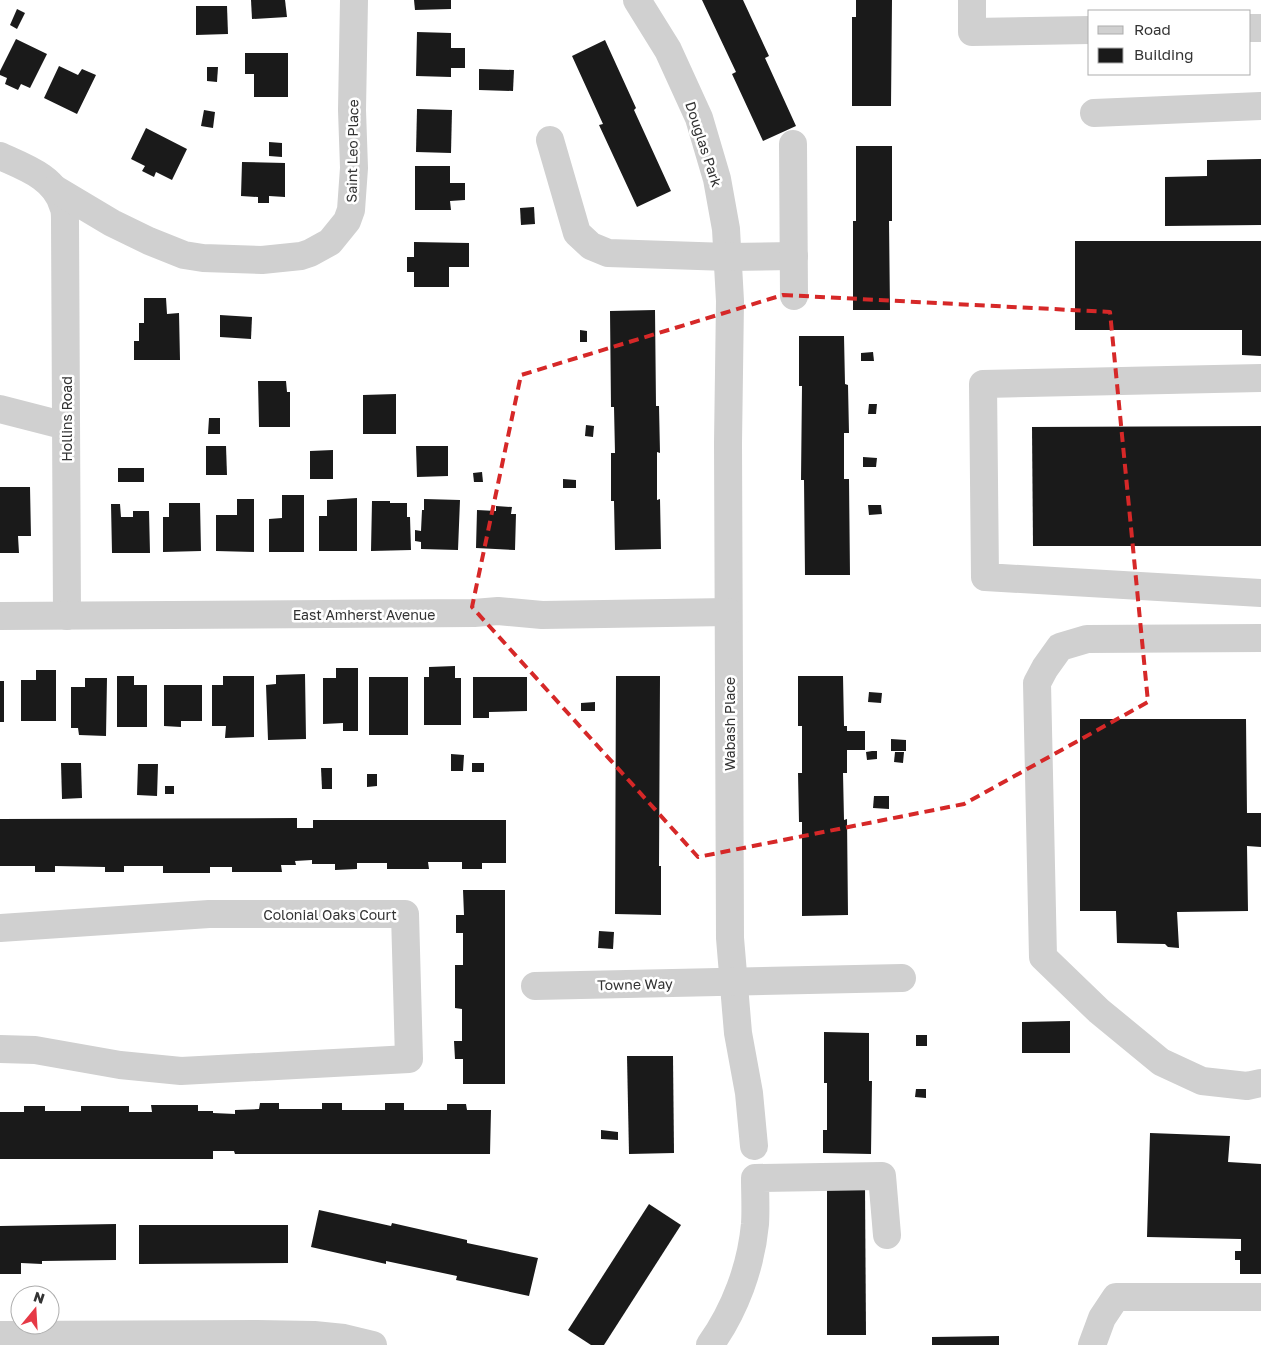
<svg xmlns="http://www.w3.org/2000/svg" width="1261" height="1345" font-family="'Golos Text',sans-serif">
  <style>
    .building { fill: #1a1a1a }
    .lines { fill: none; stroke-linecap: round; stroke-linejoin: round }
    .minor { stroke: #d0d0d0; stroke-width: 28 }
    .marked { fill: none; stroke: #d62828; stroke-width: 4; stroke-dasharray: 10 6; stroke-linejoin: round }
    .labels { text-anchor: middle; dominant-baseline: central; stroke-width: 5; stroke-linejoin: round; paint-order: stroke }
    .street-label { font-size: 14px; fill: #333; stroke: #fff }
  </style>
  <rect width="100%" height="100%" fill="#fff"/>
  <g class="building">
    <polygon points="251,0 285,0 287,17 252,19"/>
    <polygon points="414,0 451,0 451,9 415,10"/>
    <polygon points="702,0 743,0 769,56 765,58 796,126 763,141 732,74 736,72"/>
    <polygon points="856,0 892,0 891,106 852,106 852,17 856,17"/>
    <polygon points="196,6 227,6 228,34 196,35"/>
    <polygon points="17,9 25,13 17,29 10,25"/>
    <polygon points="417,32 451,33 451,48 465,48 465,68 451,68 451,77 416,76"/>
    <polygon points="16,39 47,54 30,88 21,84 18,90 5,84 7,78 0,75 0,71"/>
    <polygon points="605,40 636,108 634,110 671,191 637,207 599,125 603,124 572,56"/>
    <polygon points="245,53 288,53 288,97 254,97 254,74 245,74"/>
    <polygon points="59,66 78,75 82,69 96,75 77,114 44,98"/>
    <polygon points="207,67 218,67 217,82 207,81"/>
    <polygon points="479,69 514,70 513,91 479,90"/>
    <polygon points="417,109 452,110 451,153 416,152"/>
    <polygon points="204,110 215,112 213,128 201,126"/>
    <polygon points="146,128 187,149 172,180 156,172 154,177 142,171 145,166 131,159"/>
    <polygon points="269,142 282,143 282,157 269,156"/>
    <polygon points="856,146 892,146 892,221 889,221 890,310 853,310 853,221 856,221"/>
    <polygon points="1261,159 1261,225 1165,226 1165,177 1207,176 1207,160"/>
    <polygon points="242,162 285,163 285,197 269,196 269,203 258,203 258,197 241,196"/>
    <polygon points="415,166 450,166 450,183 465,183 465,200 450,201 451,210 415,210"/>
    <polygon points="534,207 535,224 521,225 520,208"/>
    <polygon points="1075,241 1261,241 1261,356 1242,355 1242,330 1075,330"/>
    <polygon points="414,242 469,243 469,267 449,267 449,287 414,287 414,272 407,272 407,257 414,257"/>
    <polygon points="144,298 166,298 167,314 179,313 180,360 134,360 134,341 139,341 139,323 144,323"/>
    <polygon points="655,310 656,406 659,406 660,453 657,452 657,500 660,499 661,549 615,550 614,501 611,501 611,453 615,453 614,407 611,407 610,311"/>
    <polygon points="220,315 252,317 251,339 220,337"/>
    <polygon points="580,330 587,331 587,342 580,342"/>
    <polygon points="799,336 844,336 845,384 848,385 849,433 844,433 844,479 849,479 850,575 805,575 804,480 801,480 802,386 799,386"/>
    <polygon points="873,352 874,361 861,361 861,353"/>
    <polygon points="258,381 286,381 287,392 290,392 290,427 259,427"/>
    <polygon points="396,394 396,434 363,434 363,395"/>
    <polygon points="869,404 877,404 876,414 868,414"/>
    <polygon points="209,418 220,418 220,434 208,434"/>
    <polygon points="586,425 594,426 593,437 585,436"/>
    <polygon points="1261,426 1261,546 1033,546 1032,427"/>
    <polygon points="206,446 226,446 227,475 206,475"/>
    <polygon points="416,446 448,446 448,476 417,477"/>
    <polygon points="333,450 333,479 310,479 310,451"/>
    <polygon points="863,457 877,458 876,467 863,467"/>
    <rect x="118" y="468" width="26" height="14"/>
    <polygon points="482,472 483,482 474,482 473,473"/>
    <polygon points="563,479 576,480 576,488 563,488"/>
    <polygon points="0,487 30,487 31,536 18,536 19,553 0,553"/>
    <polygon points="282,495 304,495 304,552 269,552 269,519 282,518"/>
    <polygon points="357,498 357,551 319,551 319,516 327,516 327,500"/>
    <polygon points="237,499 254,499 254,552 216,551 216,515 237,515"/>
    <polygon points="424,499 460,500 458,550 421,549 421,542 415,541 415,530 421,531 422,510 424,510"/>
    <polygon points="372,501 390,501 390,503 407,503 407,517 410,517 411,550 371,551"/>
    <polygon points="169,503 200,503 201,551 163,552 163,517 169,517"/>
    <polygon points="111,504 120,504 121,517 133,517 133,511 149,511 150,553 112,553"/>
    <polygon points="868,505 881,505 882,514 869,515"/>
    <polygon points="496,506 512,507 511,514 516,514 515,550 476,548 477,510 496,511"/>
    <polygon points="455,666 455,678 461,678 461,725 424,725 424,677 429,677 429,667"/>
    <polygon points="336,668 358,668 358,731 343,731 343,723 323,724 323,678 336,678"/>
    <polygon points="36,670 56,670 56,721 21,721 21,680 36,680"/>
    <polygon points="305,674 306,739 268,740 266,685 276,684 276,675"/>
    <polygon points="117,676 134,676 134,685 147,685 147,727 117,727"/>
    <polygon points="223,676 254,676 254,737 225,738 226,726 212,726 212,685 223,685"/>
    <polygon points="616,676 660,676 659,866 661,866 661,915 615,914"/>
    <polygon points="798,676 843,676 844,726 847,726 847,731 865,731 865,750 847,750 847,773 843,773 844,820 847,819 848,915 802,916 802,822 799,822 798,773 802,773 802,726 798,726"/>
    <rect x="369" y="677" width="39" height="58"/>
    <polygon points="473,677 527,677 527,711 489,712 489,718 473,718"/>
    <polygon points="85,678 107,678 106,736 79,735 78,728 71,728 71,687 85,687"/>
    <rect x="0" y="681" width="4" height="41"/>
    <polygon points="164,685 202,685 202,721 181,721 181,727 164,726"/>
    <polygon points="869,692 882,693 881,703 868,702"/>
    <polygon points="595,702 595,711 581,711 581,703"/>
    <polygon points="1080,719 1246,719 1247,813 1261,813 1261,847 1247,846 1248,911 1177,912 1179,948 1168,947 1165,944 1117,943 1116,911 1080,911"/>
    <polygon points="891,739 906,740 906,751 891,751"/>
    <polygon points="872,751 877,751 877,759 867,760 866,752"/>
    <polygon points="895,752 904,752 903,763 894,762"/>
    <polygon points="451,754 464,755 463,771 451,771"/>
    <polygon points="61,763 81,763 82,798 62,799"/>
    <rect x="472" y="763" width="12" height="9"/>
    <polygon points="138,764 158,764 157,796 137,795"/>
    <polygon points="321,768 332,768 332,789 322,789"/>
    <polygon points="367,774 377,774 377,786 367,787"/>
    <rect x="165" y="786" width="9" height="8"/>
    <polygon points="874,796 889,796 889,809 873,808"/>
    <polygon points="297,818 297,828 313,828 313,820 506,820 506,863 482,863 482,869 462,869 462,862 428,862 429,869 387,869 387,863 357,863 357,869 335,870 335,864 312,864 312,860 295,861 296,865 281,865 282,872 232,872 232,867 210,867 210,873 163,873 163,866 124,866 124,872 105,872 105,867 55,866 55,872 35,872 35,866 0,866 0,819"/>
    <polygon points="463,890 505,890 505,1084 463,1084 463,1059 455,1059 454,1041 462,1041 462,1009 455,1008 455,965 463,965 463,933 456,933 456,915 464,915"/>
    <polygon points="599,931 614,932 613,949 598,948"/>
    <polygon points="1070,1021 1070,1053 1022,1053 1022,1022"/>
    <polygon points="824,1032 869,1033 869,1081 872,1081 871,1154 823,1153 823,1130 827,1130 827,1083 824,1083"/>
    <rect x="916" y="1035" width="11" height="11"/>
    <polygon points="627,1056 673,1056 674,1153 629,1154"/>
    <polygon points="916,1089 926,1089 926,1098 915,1097"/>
    <polygon points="260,1103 279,1103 279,1109 322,1109 322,1103 342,1103 342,1110 385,1110 385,1103 404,1103 404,1110 447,1110 447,1104 466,1104 467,1110 491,1110 490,1154 235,1154 234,1151 213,1151 213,1159 0,1159 0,1112 24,1112 24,1106 45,1106 45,1111 81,1111 81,1106 129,1106 129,1112 152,1112 151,1105 198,1105 198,1111 213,1111 213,1113 235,1114 235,1110 259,1109"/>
    <polygon points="601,1130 618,1132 618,1140 601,1139"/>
    <polygon points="1150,1133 1230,1136 1228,1162 1261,1164 1261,1274 1240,1274 1240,1260 1235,1260 1235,1251 1241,1251 1241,1239 1147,1237"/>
    <polygon points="865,1186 866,1335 827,1335 827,1187"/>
    <polygon points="649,1204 681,1225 604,1345 591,1345 568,1330"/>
    <polygon points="319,1210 391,1226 392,1223 467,1240 467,1243 538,1258 529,1296 456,1280 457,1276 386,1261 386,1264 311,1247"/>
    <polygon points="116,1224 116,1260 42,1261 42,1264 21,1263 21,1274 0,1274 0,1226"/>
    <polygon points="139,1225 288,1225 288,1263 139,1264"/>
    <polygon points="999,1336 999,1345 932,1345 932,1337"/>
  </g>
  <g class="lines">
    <g class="minor">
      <polyline points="637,0 668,50 699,118 717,179 726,229 730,301 728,443 730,938 738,1033 749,1093 754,1146"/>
      <polyline points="972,0 972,32 1090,30"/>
      <polyline points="1250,28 1261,28"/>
      <polyline points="1094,113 1261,106"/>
      <polyline points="550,140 577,233 591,246 608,253 728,257 794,256"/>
      <polyline points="793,144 794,296"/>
      <path d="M0,156C24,167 55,177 63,206C65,210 65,216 65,221L67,616"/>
      <polyline points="55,189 112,223 149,241 184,255 203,258 262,260 301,256 310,253 330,242 347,221 351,210 354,168 352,110 354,0"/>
      <polyline points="1261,378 983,384 985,577 1261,593"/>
      <polyline points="0,409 66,426"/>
      <polyline points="0,616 474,613 498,611 542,615 728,612"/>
      <polyline points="1261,638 1087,639 1060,647 1045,668 1037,683 1043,957 1099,1011 1161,1062 1202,1081 1247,1086 1261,1083"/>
      <polyline points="0,928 209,914 405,914 409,1059 181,1071 120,1065 35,1050 0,1049"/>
      <polyline points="535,986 902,978"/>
      <polyline points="0,1335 258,1334 314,1335 344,1338 373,1345"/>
      <path d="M710,1345C735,1310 751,1267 755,1224C756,1209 755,1193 755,1178L882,1176L887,1235"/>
      <polyline points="1092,1345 1102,1318 1116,1297 1261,1297"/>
    </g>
  </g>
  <path class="marked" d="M783,295L1110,312L1148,702L964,804L698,857L472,607L521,375Z"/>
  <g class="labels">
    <g class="street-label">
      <text transform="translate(704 144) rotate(72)">Douglas Park</text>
      <text transform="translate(352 151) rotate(-89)">Saint Leo Place</text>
      <text transform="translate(66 419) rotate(-90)">Hollins Road</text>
      <text x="364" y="614">East Amherst Avenue</text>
      <text transform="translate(729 724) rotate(-90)">Wabash Place</text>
      <text x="330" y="914">Colonial Oaks Court</text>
      <text transform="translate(635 984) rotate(-1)">Towne Way</text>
    </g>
  </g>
  <rect x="1088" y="10" width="162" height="65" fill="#ffffff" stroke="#adadad"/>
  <rect x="1098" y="26" width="25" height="8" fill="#d0d0d0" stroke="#adadad"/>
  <text x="1134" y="35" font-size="15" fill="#333333">Road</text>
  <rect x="1098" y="48" width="25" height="15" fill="#1a1a1a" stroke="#adadad"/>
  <text x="1134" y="60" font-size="15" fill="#333333">Building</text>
  <g transform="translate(35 1310) rotate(18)"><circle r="24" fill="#ffffff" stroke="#adadad"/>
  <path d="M0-4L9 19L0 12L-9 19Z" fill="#e63946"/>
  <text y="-8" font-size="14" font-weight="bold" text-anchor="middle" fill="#333333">N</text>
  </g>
</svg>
